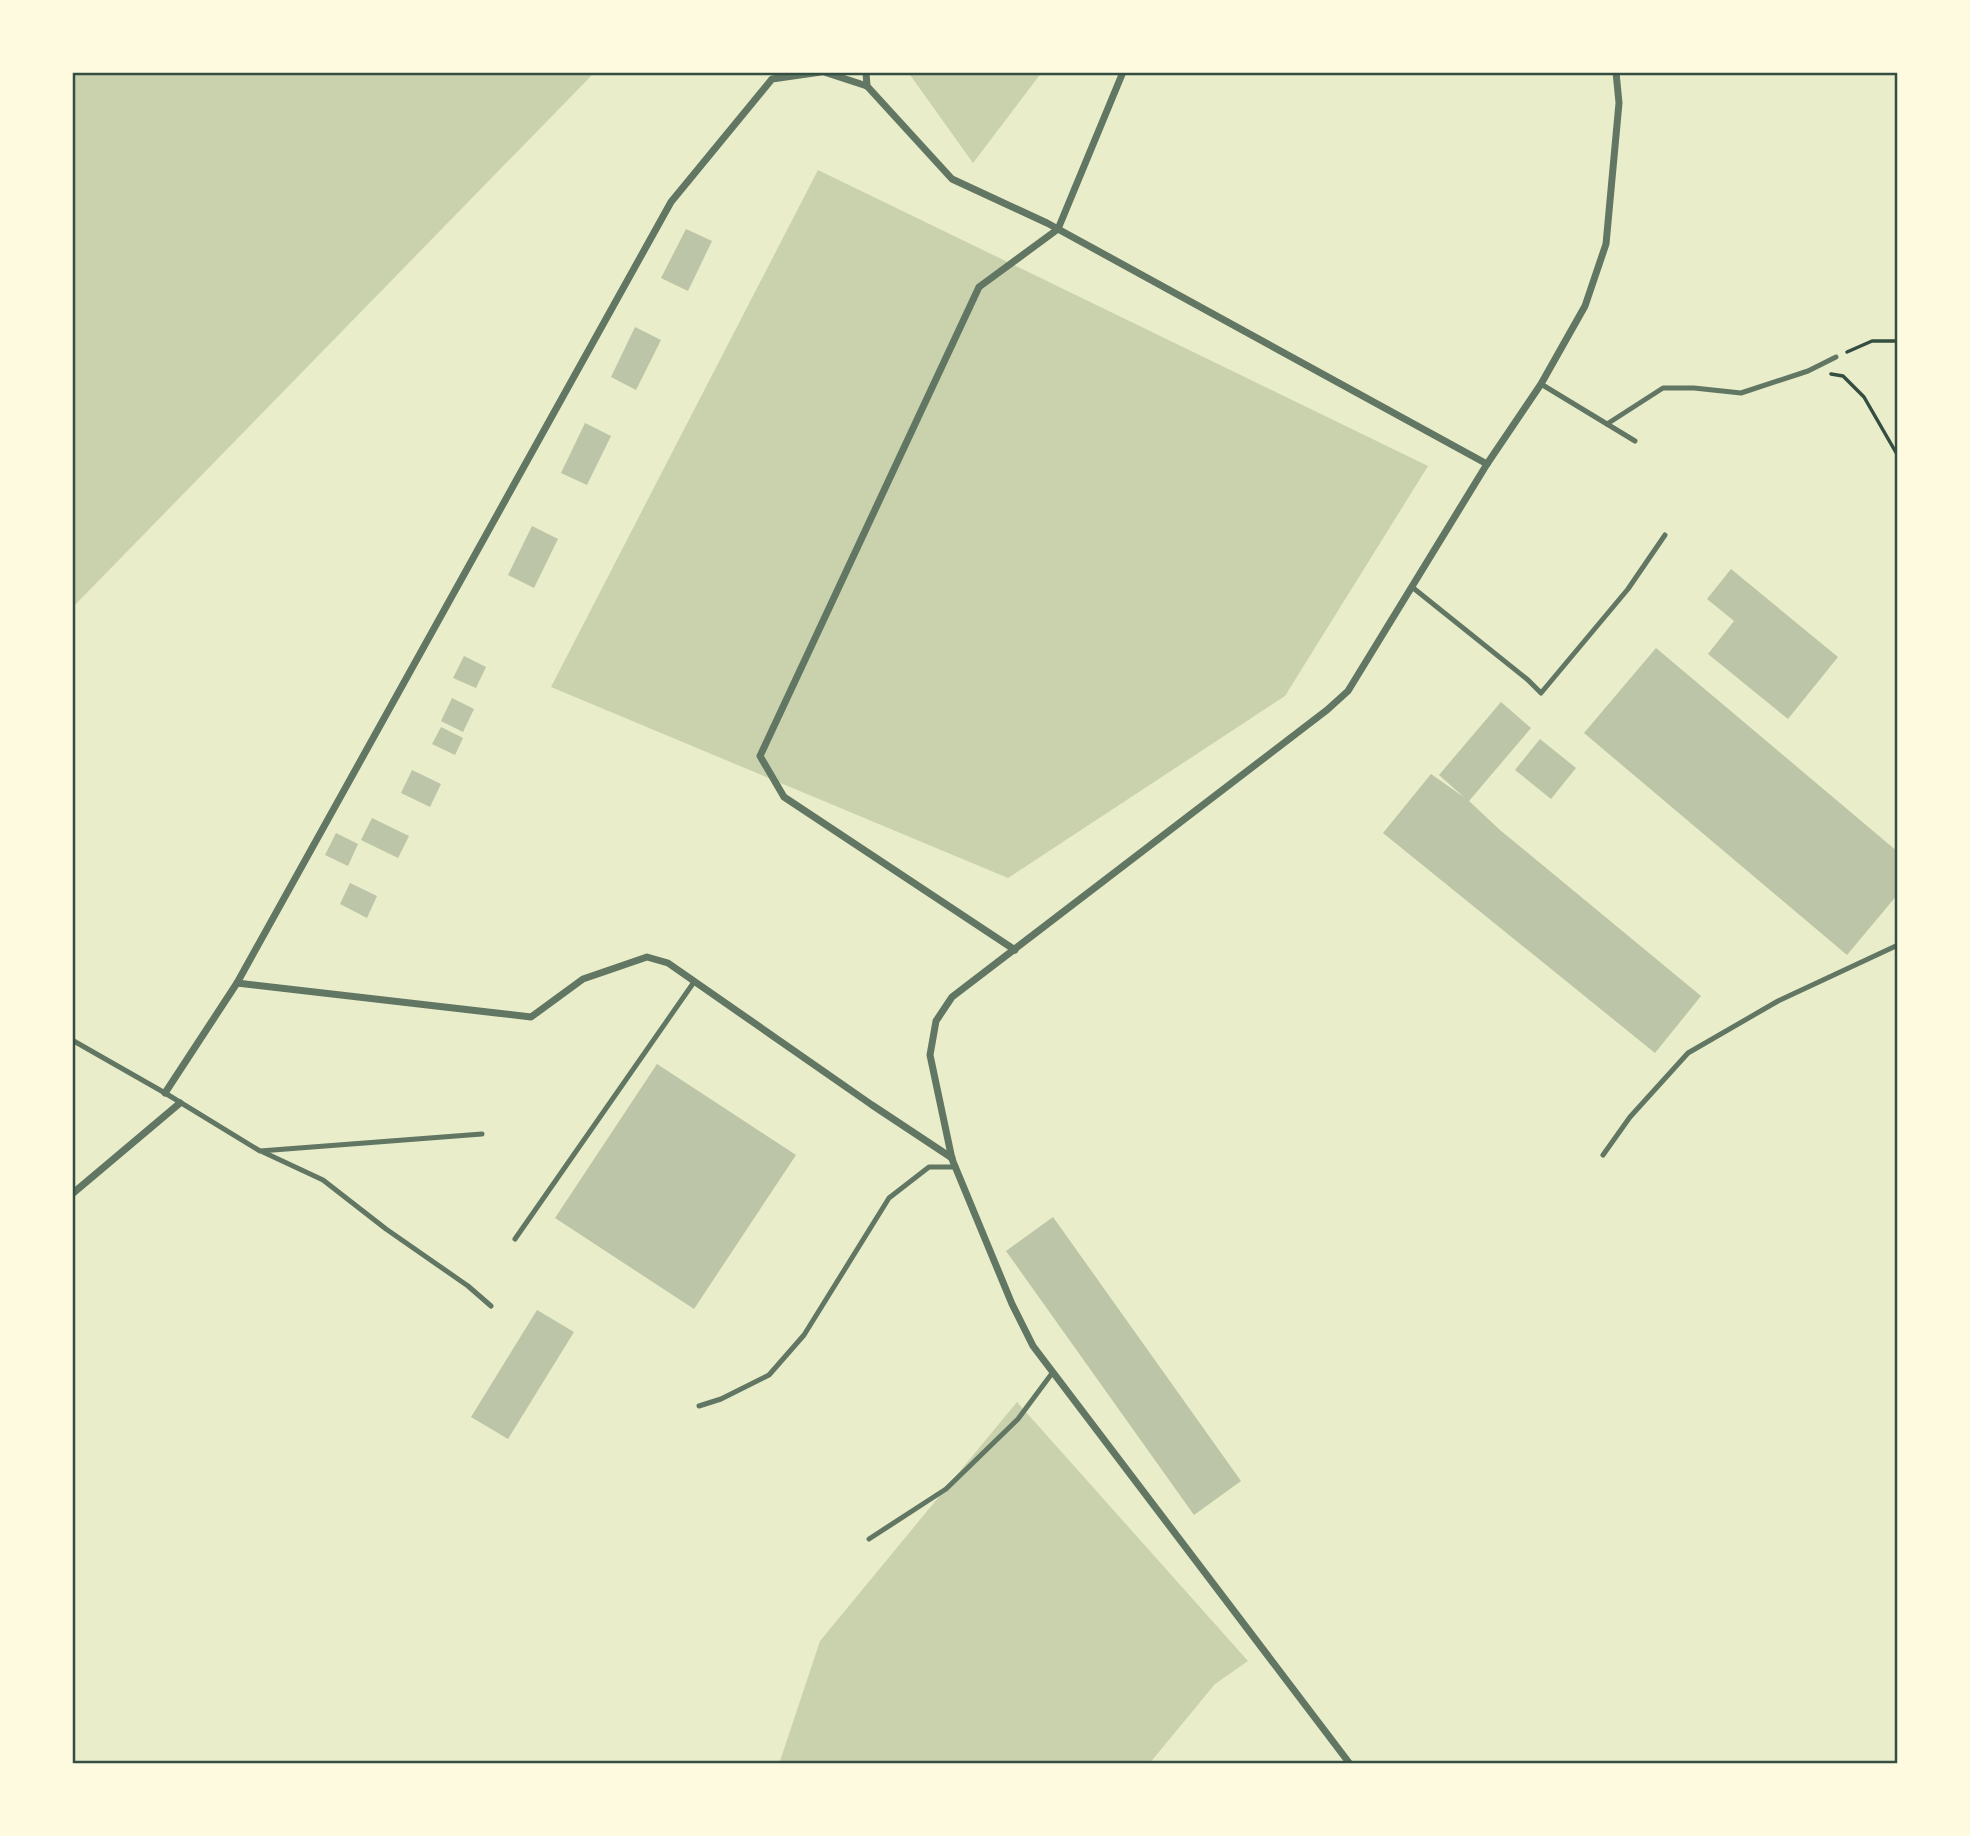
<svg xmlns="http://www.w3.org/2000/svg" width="1970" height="1836" font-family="'Fira Sans',sans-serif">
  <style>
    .green { fill: #cad2ad }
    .building { fill: #bcc5a7 }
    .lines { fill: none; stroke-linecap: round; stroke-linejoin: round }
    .path { stroke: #344e41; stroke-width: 3.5 }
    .service { stroke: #617663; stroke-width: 5 }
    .minor { stroke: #617663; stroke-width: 7 }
    .neatline { fill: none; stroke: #344e41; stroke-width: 2.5 }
  </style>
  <rect width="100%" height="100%" fill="#e9edc9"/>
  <g class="green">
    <polygon points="72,72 595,72 72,608"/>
    <polygon points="908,72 1042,72 973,163"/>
    <polygon points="818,170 1428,466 1285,696 1008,878 551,687"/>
    <polygon points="1017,1402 1248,1661 1215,1684 1149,1764 779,1764 820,1641"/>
  </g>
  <g class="building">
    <polygon points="686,229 712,241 688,291 661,278"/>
    <polygon points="635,327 661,340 636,390 611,377"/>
    <polygon points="585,423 611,436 587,485 561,473"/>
    <polygon points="532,526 558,539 534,588 508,575"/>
    <polygon points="1731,569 1838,657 1788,719 1708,654 1734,621 1707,599"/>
    <polygon points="1656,648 1898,852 1898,894 1847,955 1584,733"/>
    <polygon points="464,656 486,667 476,688 453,678"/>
    <polygon points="452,698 474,709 463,732 441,721"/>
    <polygon points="1501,702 1531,728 1469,801 1500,830 1701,996 1655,1053 1383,833 1431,774 1465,798 1439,775"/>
    <polygon points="441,727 463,738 455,755 432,744"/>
    <polygon points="1540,739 1576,768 1551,799 1515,770"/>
    <polygon points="412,770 441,784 430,807 401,793"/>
    <polygon points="372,818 409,836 398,858 361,840"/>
    <polygon points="336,833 358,844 348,866 325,855"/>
    <polygon points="350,883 377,896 367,918 340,904"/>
    <polygon points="657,1064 796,1155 694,1309 555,1218"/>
    <polygon points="1053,1217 1241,1481 1194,1515 1006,1251"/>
    <polygon points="537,1310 574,1332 508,1439 471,1417"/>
  </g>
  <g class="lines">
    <g class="path">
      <polyline points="1847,352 1872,341 1898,341"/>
      <polyline points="1831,374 1843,376 1864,397 1898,456"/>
    </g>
    <g class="service">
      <polyline points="1541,384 1635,441"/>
      <polyline points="1607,424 1663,388 1694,388 1741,393 1808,371 1836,357"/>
      <polyline points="1412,587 1528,680 1541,693 1628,589 1665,535"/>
      <polyline points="72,1040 165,1093 260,1151 482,1134"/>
      <polyline points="263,1152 323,1180 386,1229 468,1286 491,1306"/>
      <polyline points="1603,1155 1630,1117 1688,1053 1778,1001 1898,945"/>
      <polyline points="515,1239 694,982"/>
      <polyline points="699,1406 721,1399 769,1375 804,1335 889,1198 929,1167 956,1167"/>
      <polyline points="869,1539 946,1489 1018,1419 1053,1372"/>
    </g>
    <g class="minor">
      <polyline points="824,72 867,86 952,179 1047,223 1487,464"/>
      <polyline points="866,72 867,86"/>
      <polyline points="1015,950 784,797 760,756 979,287 1058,229 1123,72"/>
      <polyline points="237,983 531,1017 583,979 647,957 668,963 872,1105 952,1158"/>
      <polyline points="165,1093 237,983 671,202 772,79 821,72"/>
      <polyline points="72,1194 180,1103"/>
      <polyline points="1350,1764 1033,1346 1012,1304 952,1159 930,1055 936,1021 952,997 1327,710 1348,691 1487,464 1541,384 1585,306 1606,244 1619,103 1616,72"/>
    </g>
  </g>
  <rect width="1970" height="1836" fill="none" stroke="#fefae0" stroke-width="147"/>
  <rect x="74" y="74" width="1822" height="1688" class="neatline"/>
</svg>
